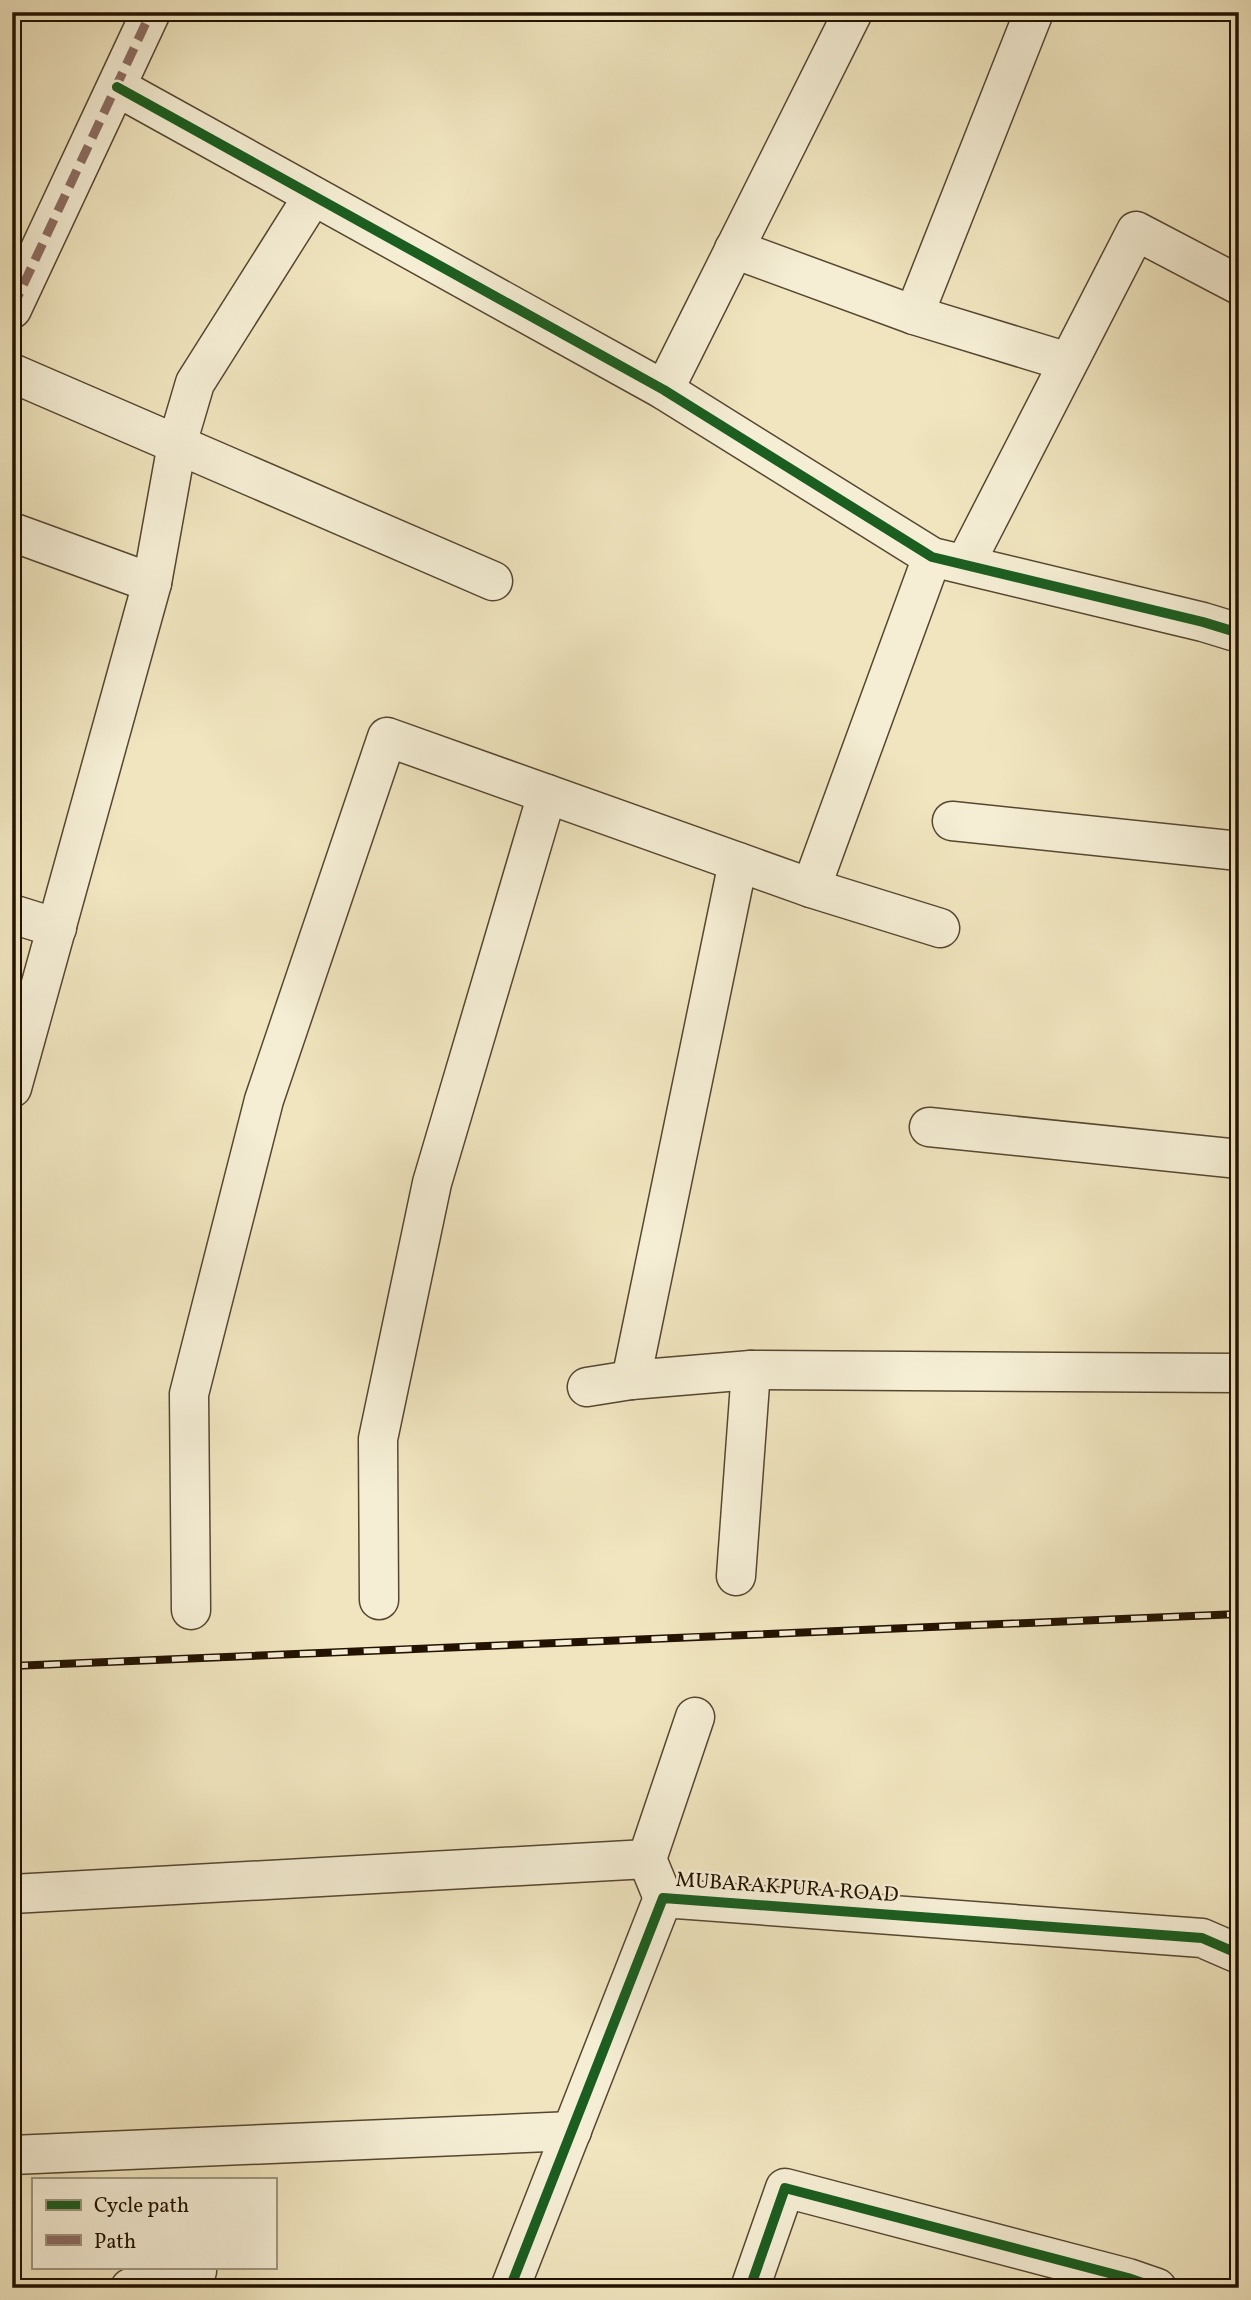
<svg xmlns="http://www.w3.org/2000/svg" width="1251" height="2300" font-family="Vollkorn,serif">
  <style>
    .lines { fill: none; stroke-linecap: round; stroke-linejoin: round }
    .minor-casing { stroke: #564730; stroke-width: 41 }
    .minor { stroke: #f5eed5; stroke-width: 38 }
    .rail-casing { stroke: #231200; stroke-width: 8 }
    .rail { stroke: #f5eed5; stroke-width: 5; stroke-dasharray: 16; stroke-linecap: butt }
    .quiet { stroke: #8d6e63; stroke-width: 9; stroke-dasharray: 18 9; stroke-linecap: butt }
    .cycleway-casing { stroke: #f5eed5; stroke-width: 15 }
    .cycleway { stroke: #1b5e20; stroke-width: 10 }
    .labels { text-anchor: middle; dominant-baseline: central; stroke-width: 5; stroke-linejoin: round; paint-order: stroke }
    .street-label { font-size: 21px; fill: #231200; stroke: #f5eed5 }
  </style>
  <rect width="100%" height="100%" fill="#f0e5bf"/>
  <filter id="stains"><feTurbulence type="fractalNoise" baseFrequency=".00286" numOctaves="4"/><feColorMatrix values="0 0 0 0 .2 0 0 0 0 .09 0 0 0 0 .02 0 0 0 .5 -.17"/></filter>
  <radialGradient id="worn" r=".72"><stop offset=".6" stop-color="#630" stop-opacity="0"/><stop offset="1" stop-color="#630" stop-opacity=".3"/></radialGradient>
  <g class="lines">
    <defs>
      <g id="minor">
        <polyline points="117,87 664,390 932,557 1203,622 1239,633"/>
        <polyline points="734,249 914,315 1068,362"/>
        <polyline points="12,309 151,12"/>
        <polyline points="914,315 1034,12"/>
        <polyline points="12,373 493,581"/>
        <polyline points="664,390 853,12"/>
        <polyline points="12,532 152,583"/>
        <polyline points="965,564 1136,231 1239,285"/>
        <polyline points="952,821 1239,851"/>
        <polyline points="811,888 932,557"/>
        <polyline points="12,914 57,928"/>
        <polyline points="12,1088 152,583 177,444 195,383 313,196"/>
        <polyline points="929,1127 1239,1159"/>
        <polyline points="631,1380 738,862"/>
        <polyline points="587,1387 631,1380 751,1370 1237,1373"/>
        <polyline points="736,1576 751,1370"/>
        <polyline points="379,1600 378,1439 432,1183 547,794"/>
        <polyline points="191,1610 189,1394 264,1100 387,737 811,888 940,928"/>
        <polyline points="647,1859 695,1717"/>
        <polyline points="12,1894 647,1859 663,1898"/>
        <polyline points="12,2155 572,2131"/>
        <polyline points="130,2288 197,2271"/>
        <polyline points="510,2288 663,1898 1202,1938 1239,1954"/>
        <polyline points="750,2288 785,2188 1128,2278 1157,2288"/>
      </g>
    </defs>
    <use href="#minor" class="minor-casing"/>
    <use href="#minor" class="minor"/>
    <defs>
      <polyline id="rail" points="12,1666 1239,1614"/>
    </defs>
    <use href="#rail" class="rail-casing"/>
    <use href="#rail" class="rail"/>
    <polyline class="quiet" points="12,309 151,12"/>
    <defs>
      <g id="cycleway">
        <polyline points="117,87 664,390 932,557 1203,622 1239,633"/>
        <polyline points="510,2288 663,1898 1202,1938 1239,1954"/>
        <polyline points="750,2288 785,2188 1128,2278 1157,2288"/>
      </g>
    </defs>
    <use href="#cycleway" class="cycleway-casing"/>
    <use href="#cycleway" class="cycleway"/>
  </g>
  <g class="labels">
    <g class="street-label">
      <text transform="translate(787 1888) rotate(4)">MUBARAKPURA ROAD</text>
    </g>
  </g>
  <rect width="1251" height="2300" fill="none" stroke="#f0e5bf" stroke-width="42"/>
  <rect x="14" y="14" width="1223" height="2272" fill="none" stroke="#231200" stroke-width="3.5"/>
  <rect x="21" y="21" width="1209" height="2258" fill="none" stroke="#231200" stroke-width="2"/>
  <rect x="32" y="2178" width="245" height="91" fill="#f5eed5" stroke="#a19680" stroke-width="2"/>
  <rect x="46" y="2200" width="35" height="10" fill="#1b5e20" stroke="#a19680" stroke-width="2"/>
  <text x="94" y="2212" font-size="21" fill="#231200">Cycle path</text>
  <rect x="46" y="2235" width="35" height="10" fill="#8d6e63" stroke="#a19680" stroke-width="2"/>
  <text x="94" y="2248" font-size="21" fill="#231200">Path</text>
  <rect width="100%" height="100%" filter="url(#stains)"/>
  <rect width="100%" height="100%" fill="url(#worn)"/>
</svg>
